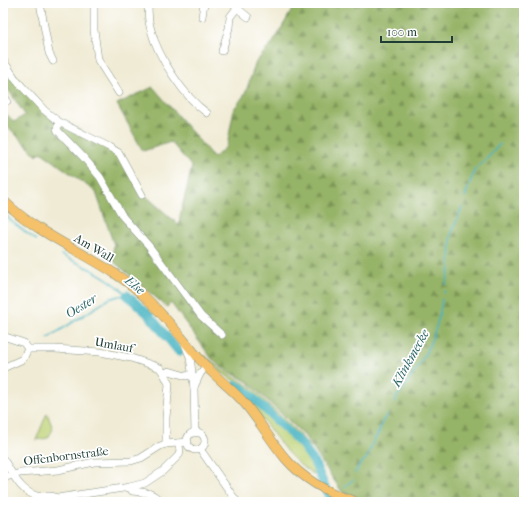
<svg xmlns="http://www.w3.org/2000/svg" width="527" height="505" font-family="'IM FELL French Canon',serif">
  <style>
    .green { fill: #bed276; stroke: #6e8855 }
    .forest { fill: url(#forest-firs); stroke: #5a784e }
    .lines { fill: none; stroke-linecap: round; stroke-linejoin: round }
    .stream { stroke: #45b3c1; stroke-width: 1.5 }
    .river { stroke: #45b3c1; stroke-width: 9 }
    .minor-casing { stroke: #889484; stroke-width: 8 }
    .major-casing { stroke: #889484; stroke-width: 10 }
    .minor { stroke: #fff; stroke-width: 7 }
    .major { stroke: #f5c16b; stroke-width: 9 }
    .labels { text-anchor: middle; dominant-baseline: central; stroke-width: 3.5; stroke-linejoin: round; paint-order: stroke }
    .street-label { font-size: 12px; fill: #1f3d34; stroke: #fff }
    .water-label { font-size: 13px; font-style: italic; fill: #2c6665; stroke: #fff }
  </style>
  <defs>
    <pattern id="forest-firs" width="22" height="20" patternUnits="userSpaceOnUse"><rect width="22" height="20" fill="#96b467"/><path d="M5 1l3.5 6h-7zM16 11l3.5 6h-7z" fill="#7a9456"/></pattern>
  </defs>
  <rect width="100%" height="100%" fill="#fff"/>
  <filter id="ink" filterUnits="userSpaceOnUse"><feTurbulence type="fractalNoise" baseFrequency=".025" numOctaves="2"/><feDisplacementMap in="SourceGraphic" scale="8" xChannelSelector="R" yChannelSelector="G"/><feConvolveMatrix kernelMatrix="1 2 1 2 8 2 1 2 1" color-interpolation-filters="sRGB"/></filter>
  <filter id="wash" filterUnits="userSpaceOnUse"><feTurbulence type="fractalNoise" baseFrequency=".012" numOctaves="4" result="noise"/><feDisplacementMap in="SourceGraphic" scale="16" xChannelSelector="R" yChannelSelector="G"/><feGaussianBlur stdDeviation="0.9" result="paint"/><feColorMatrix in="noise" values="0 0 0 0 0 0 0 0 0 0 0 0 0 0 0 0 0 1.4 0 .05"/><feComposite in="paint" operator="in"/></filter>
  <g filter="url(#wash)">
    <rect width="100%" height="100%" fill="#f0ebd4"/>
    <g class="green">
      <polygon points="204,356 205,356 219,368 251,387 300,435 310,447 309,448 303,441 257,396 219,371"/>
      <polygon points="247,399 269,416 297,443 319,478 300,465 287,452"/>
      <polygon points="47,413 53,429 48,438 36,440"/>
    </g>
    <polygon class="forest" points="296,3 524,3 524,502 352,502 354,496 342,492 304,435 248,382 221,367 212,359 171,303 167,307 112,260 114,245 96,192 41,152 37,156 3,122 3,110 14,122 25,115 8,89 4,90 3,88 3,60 44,110 119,153 139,190 179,225 180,216 192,167 171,142 143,151 117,104 153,87 214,158 227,146 234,109 245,94 256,62 274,41"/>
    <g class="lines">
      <g class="stream">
        <polyline points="465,197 475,169 484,162 500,144"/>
        <polyline points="3,212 11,221 36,240"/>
        <path d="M61,255C84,266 108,276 127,295"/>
        <polyline points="446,285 450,269 451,235 462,207"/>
        <polyline points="444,293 445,291"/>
        <polyline points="48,338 109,299 119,296 127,295"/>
        <path d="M396,402V398C419,369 438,337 442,299"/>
        <polyline points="355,473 361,463 367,458 372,444 379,432 382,422 387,415"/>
        <polyline points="344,487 353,480"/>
      </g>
      <g class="river">
        <polyline points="127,295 149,315 179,352"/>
        <polyline points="236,385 245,390 302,445 314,462 332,502"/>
      </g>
    </g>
  </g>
  <g filter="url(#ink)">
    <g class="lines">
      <defs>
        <g id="minor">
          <polyline points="40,3 49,53 53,61"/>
          <polyline points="94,3 94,30 98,60 119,93"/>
          <path d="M148,3C148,12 148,22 151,30C158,57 184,97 207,113"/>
          <polyline points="237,8 248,17"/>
          <polyline points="202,17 204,3"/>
          <polyline points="222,51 229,28 230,17 237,8 236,3"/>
          <polyline points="3,60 16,80 44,110 59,122 109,147 119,153 142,195"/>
          <polyline points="3,93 7,101"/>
          <polyline points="59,122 57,129 58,131 85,159 100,177 123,217 149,246 201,316 222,335"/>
          <polyline points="3,336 24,343 28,349"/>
          <polyline points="185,344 190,357 194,388 195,433"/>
          <polyline points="28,349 55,349 100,352 131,358 152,365 160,368 164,374 169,384 166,418 166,444"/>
          <polyline points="3,368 23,359 28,349"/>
          <polyline points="164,374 169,371 186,376 191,375"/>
          <polyline points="194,387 200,374 206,366"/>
          <circle cx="196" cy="441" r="9"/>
          <polyline points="200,449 237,502"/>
          <path d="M3,459C13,473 19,491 37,496C43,497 50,495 55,497"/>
          <polyline points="3,478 20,473 58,470 94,462 131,461 141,458 160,446 166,444 188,442"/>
          <path d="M130,487L132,491C145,492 152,492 161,502"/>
          <polyline points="48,502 57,498 130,487 145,483 163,471 179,455 180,450 178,443"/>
        </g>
        <path id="major" d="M3,200C45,242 105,258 147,299C168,319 184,341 203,363C216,378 233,389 246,405C260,422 271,441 285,458C303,479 328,493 354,501"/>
      </defs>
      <use href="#minor" class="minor-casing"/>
      <use href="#major" class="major-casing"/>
      <use href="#minor" class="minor"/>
      <use href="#major" class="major"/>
    </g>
  </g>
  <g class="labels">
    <g class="street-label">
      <text transform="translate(94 248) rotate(30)">Am Wall</text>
      <text transform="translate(114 345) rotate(10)">Umlauf</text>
      <text transform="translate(66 456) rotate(-7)">Offenbornstraße</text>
    </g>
    <g class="water-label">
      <text transform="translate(135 285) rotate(40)">Else</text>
      <text transform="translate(81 306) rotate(-32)">Oester</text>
      <text transform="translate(410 358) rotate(-61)">Klinkmecke</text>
    </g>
  </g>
  <rect width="527" height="505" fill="none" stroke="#fff" stroke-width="16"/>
  <path d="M381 36v6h71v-6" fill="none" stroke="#1f3d34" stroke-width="2"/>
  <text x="387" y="36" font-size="12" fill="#1f3d34" stroke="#ffffff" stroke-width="3" paint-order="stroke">100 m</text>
</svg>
